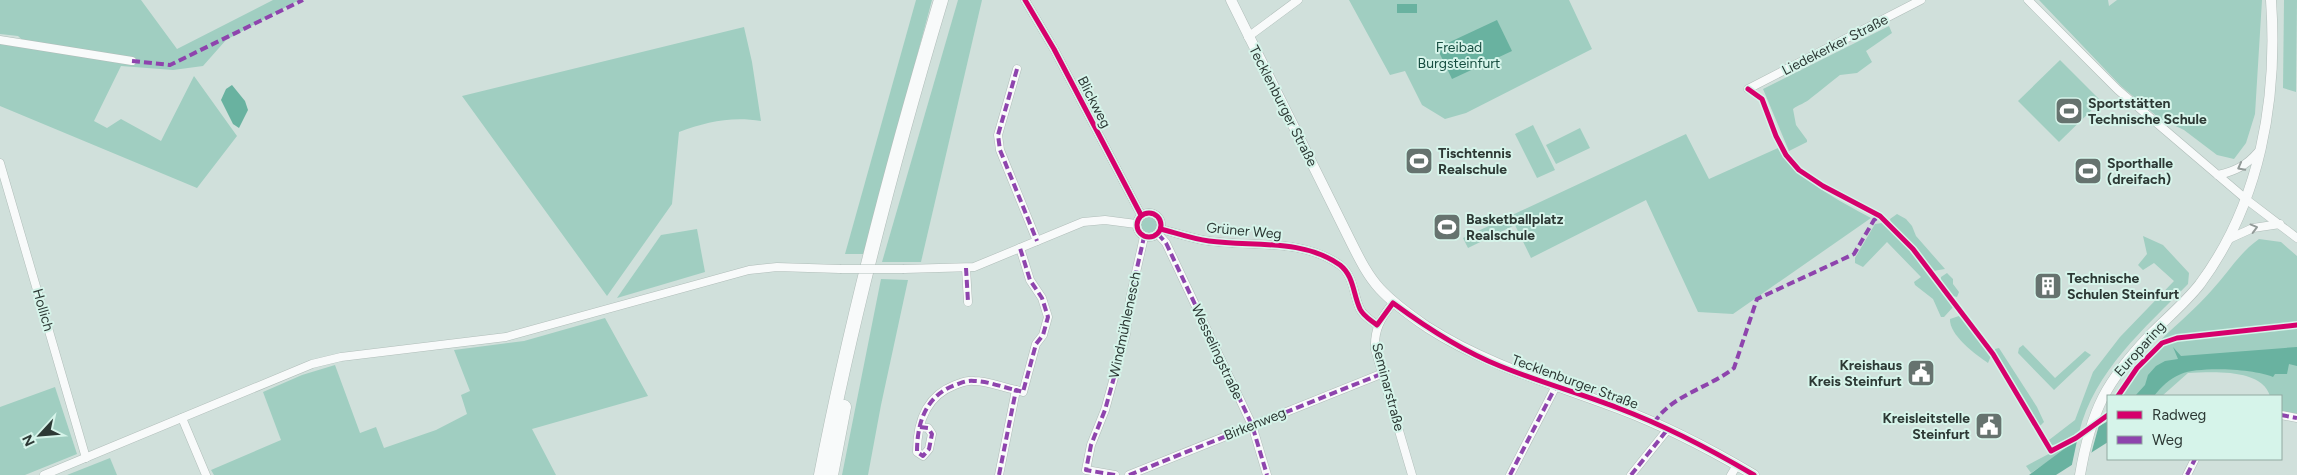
<svg xmlns="http://www.w3.org/2000/svg" width="2297" height="475" font-family="Figtree,sans-serif">
  <style>
    .green { fill: #a0cec1 }
    .water { fill: #69b2a0 }
    .pier { fill: #d0e0db }
    .lines { fill: none; stroke-linecap: round; stroke-linejoin: round }
    .street-casing { stroke: #b0bdb9; stroke-width: 9 }
    .secondary-casing { stroke: #b0bdb9; stroke-width: 11 }
    .highway-casing { stroke: #b0bdb9; stroke-width: 15 }
    .street { stroke: #f8fafa; stroke-width: 8 }
    .secondary { stroke: #f8fafa; stroke-width: 10 }
    .highway { stroke: #f8fafa; stroke-width: 14 }
    .street-bridge-casing { stroke: #b0bdb9; stroke-width: 9; stroke-linecap: butt }
    .street-bridge { stroke: #f8fafa; stroke-width: 8 }
    .quiet { stroke: #8e44ad; stroke-width: 4; stroke-dasharray: 8 4; stroke-linecap: butt }
    .cycleway-casing { stroke: #d6f4ea; stroke-width: 8 }
    .cycleway { stroke: #d6006c; stroke-width: 5 }
    .oneway { stroke: #929a98 }
    .labels { text-anchor: middle; dominant-baseline: central; stroke-width: 4; stroke-linejoin: round; paint-order: stroke }
    .street-label { font-size: 14px; fill: #2d3935; stroke: #d6f4ea }
    .park-label { font-size: 14px; fill: #184f42; stroke: #d6f4ea }
    .poi-label { font-size: 14px; font-weight: bold; fill: #2d3935; stroke: #d6f4ea; text-anchor: start }
  </style>
  <rect width="100%" height="100%" fill="#d0e0db"/>
  <g class="green">
    <polygon points="0,0 141,0 177,49 273,0 299,0 226,40 203,66 173,70 121,66 94,121 107,128 121,119 161,141 194,76 237,136 197,188 0,106 0,43 30,47 18,36 0,34"/>
    <polygon points="916,0 932,0 864,254 845,254"/>
    <polygon points="958,0 982,0 921,262 882,262"/>
    <polygon points="1349,0 1569,0 1592,49 1466,113 1445,119 1422,105 1405,71 1390,75"/>
    <polygon points="2039,0 2108,0 2109,6 2117,0 2262,0 2255,114 2246,143 2234,159 2217,155 2184,130 2159,118 2121,86"/>
    <polygon points="2284,0 2297,0 2296,92 2283,88"/>
    <path d="M1889,26L1892,33L1866,51L1872,62L1857,73L1840,75C1830,83 1821,90 1811,98C1806,103 1798,105 1793,109L1796,125L1807,140V142L1789,151L1763,89Z"/>
    <path d="M744,27L752,62L761,121C731,116 706,122 679,132L672,204L607,296L462,96Z"/>
    <polygon points="2060,60 2101,101 2059,142 2018,101"/>
    <polygon points="1533,125 1555,170 1537,178 1515,134"/>
    <polygon points="1580,128 1590,148 1556,164 1546,145"/>
    <path d="M1686,134L1709,179L1778,148C1804,183 1834,198 1871,218L1733,314L1698,312L1646,200L1531,258L1515,225L1468,248L1463,238Z"/>
    <polygon points="1897,214 1906,219 1912,226 1916,236 1945,269 1933,271 1914,247 1891,224 1890,219"/>
    <circle cx="1149" cy="225" r="8"/>
    <polygon points="1875,224 1882,223 1887,226 1914,255 1951,301 1954,306 1944,317 1941,317 1933,299 1915,285 1914,282 1921,277 1887,242 1863,267 1855,263 1855,258"/>
    <polygon points="697,229 705,272 617,298 661,235"/>
    <path d="M2143,236L2163,245L2189,273L2188,284C2145,328 2094,371 2079,433L2060,444L2052,445L2049,440L2075,420L2093,372L2120,337L2174,281L2154,263L2143,270L2138,265L2147,254Z"/>
    <path d="M2259,239L2281,242L2297,256V416L2281,412V396H2270C2262,368 2211,372 2188,373L2162,396H2116C2137,354 2181,325 2212,290C2228,273 2239,253 2259,239Z"/>
    <polygon points="1947,273 1953,279 1953,284 1959,292 1957,297 1953,296 1941,281 1941,277"/>
    <polygon points="881,279 908,280 881,405 868,475 842,475"/>
    <path d="M1959,316L1963,317L1991,356L1988,363C1976,355 1949,335 1950,319Z"/>
    <polygon points="605,318 648,396 532,429 556,475 214,475 211,470 281,440 263,392 302,375 335,365 360,433 376,427 384,448 436,430 467,414 461,395 470,391 454,350 524,341"/>
    <polygon points="2023,345 2055,378 2085,351 2091,355 2054,390 2018,353 2019,348"/>
    <polygon points="1999,348 2037,407 2044,422 2040,426 2037,426 1995,353 1995,349"/>
    <polygon points="55,387 77,454 25,475 0,475 0,407"/>
    <polygon points="2079,438 2070,447 2031,473 2026,466"/>
    <polygon points="110,458 117,475 67,475"/>
  </g>
  <g class="water">
    <rect x="1397" y="4" width="20" height="9"/>
    <polygon points="1497,20 1512,51 1452,79 1437,48"/>
    <polygon points="232,85 245,101 248,110 239,128 233,124 221,100 226,89"/>
    <path d="M2173,347L2181,356L2297,347V366L2289,364L2287,374H2275L2273,377C2254,369 2200,366 2181,374C2169,379 2161,387 2154,396H2135L2145,385L2148,375L2156,366L2165,361L2178,359Z"/>
    <polygon points="2108,421 2108,442 2056,475 2029,475 2079,438"/>
  </g>
  <polygon class="pier" points="2099,425 2090,458 2071,469 2078,436"/>
  <g class="lines">
    <defs>
      <g id="street">
        <polyline points="1025,0 1054,49 1141,215"/>
        <polyline points="2028,0 2118,90 2247,200 2297,238"/>
        <polyline points="1248,37 1298,0"/>
        <polyline points="0,40 132,61"/>
        <polyline points="1017,69 998,135 1000,150 1037,241"/>
        <polyline points="1748,89 1921,0"/>
        <polyline points="0,163 86,458"/>
        <path d="M2218,175C2235,171 2246,166 2258,152"/>
        <circle cx="1149" cy="225" r="12"/>
        <path d="M1161,229C1176,233 1193,239 1209,241C1252,247 1302,238 1340,265C1354,276 1353,294 1360,309C1364,317 1371,320 1377,325"/>
        <polyline points="1158,234 1166,243 1252,425 1267,475"/>
        <polyline points="2231,238 2253,228 2280,224"/>
        <polyline points="966,268 968,302"/>
        <polyline points="904,269 974,267 1083,222 1105,220 1136,224"/>
        <path d="M1393,303C1381,318 1374,329 1375,349L1412,475"/>
        <polyline points="2281,415 2297,418"/>
        <polyline points="182,418 206,475"/>
        <path d="M920,427L928,428L932,434L929,449L923,456L917,452C917,422 926,396 955,385C961,383 967,380 974,381C987,381 1002,387 1016,390"/>
        <polyline points="44,475 312,364 341,357 506,337 749,270 777,267 840,269"/>
        <polyline points="999,475 1016,390 1023,392 1036,344 1043,335 1048,317 1042,298 1030,280 1020,248"/>
        <polyline points="1115,475 1086,470 1091,445 1105,410 1126,334 1130,299 1144,237"/>
        <polyline points="1129,475 1381,374"/>
        <polyline points="1510,475 1556,386"/>
        <polyline points="1631,475 1668,429"/>
        <polyline points="1731,475 1737,465"/>
        <polyline points="2187,475 2195,459"/>
      </g>
      <g id="secondary">
        <path d="M1231,0L1352,244C1360,260 1368,276 1380,289C1394,304 1411,316 1427,327C1488,366 1552,383 1618,408C1666,426 1710,449 1754,475"/>
        <path d="M2080,475C2091,410 2106,381 2152,333C2168,317 2186,302 2200,284C2260,203 2278,100 2271,0"/>
      </g>
      <g id="highway">
        <path d="M821,475C852,315 894,157 941,0"/>
        <polyline points="831,475 844,407"/>
      </g>
    </defs>
    <use href="#street" class="street-casing"/>
    <use href="#secondary" class="secondary-casing"/>
    <use href="#highway" class="highway-casing"/>
    <use href="#street" class="street"/>
    <use href="#secondary" class="secondary"/>
    <use href="#highway" class="highway"/>
    <defs>
      <polyline id="street-bridge" points="840,269 904,269"/>
    </defs>
    <use href="#street-bridge" class="street-bridge-casing"/>
    <use href="#street-bridge" class="street-bridge"/>
    <g class="quiet">
      <polyline points="132,61 170,65 303,0"/>
      <polyline points="1017,69 998,135 1000,150 1037,241"/>
      <polyline points="1158,234 1166,243 1252,425 1267,475"/>
      <polyline points="966,268 968,302"/>
      <polyline points="2281,415 2297,418"/>
      <path d="M1654,423C1671,395 1709,388 1734,368L1757,299L1854,254L1874,220L1880,216"/>
      <path d="M920,427L928,428L932,434L929,449L923,456L917,452C917,422 926,396 955,385C961,383 967,380 974,381C987,381 1002,387 1016,390"/>
      <polyline points="999,475 1016,390 1023,392 1036,344 1043,335 1048,317 1042,298 1030,280 1020,248"/>
      <polyline points="1115,475 1086,470 1091,445 1105,410 1126,334 1130,299 1144,237"/>
      <polyline points="1129,475 1381,374"/>
      <polyline points="1510,475 1556,386"/>
      <polyline points="1631,475 1668,429"/>
      <polyline points="2187,475 2195,459"/>
    </g>
    <defs>
      <g id="cycleway">
        <polyline points="1025,0 1054,49 1141,215"/>
        <polyline points="1748,89 1762,99 1776,136 1786,155 1799,170 1823,186 1880,216 1913,249 1993,354 2051,451 2076,438 2108,415"/>
        <circle cx="1149" cy="225" r="12"/>
        <path d="M1161,229C1176,233 1193,239 1209,241C1252,247 1302,238 1340,265C1354,276 1353,294 1360,309C1364,317 1371,320 1377,325L1393,303C1427,328 1462,351 1500,366C1539,382 1579,393 1618,408C1666,426 1710,449 1754,475"/>
        <polyline points="2118,396 2137,368 2162,343 2177,338 2297,325"/>
      </g>
    </defs>
    <use href="#cycleway" class="cycleway-casing"/>
    <use href="#cycleway" class="cycleway"/>
  </g>
  <defs><path id="oneway-chevron" d="M-2-3.5L2.5 0L-2 3.5" fill="none" stroke-width="1.6" stroke-linecap="round" stroke-linejoin="round" transform="scale(1.25)"/></defs>
  <g class="oneway">
    <use href="#oneway-chevron" transform="translate(2241 167) rotate(152)"/>
    <use href="#oneway-chevron" transform="translate(2254 228) rotate(-15)"/>
  </g>
  <defs>
    <symbol id="stadium-square" viewBox="-11 -11 22 22"><rect x="-9" y="-9" width="18" height="18" rx="4" fill="#66736f" stroke="#d6f4ea"/><path d="M0-5a6.5 5 0 1 0 0 10a6.5 5 0 1 0 0-10ZM-3.5-1.8h7v3.6h-7Z" fill="#fff"/></symbol>
    <symbol id="building-square" viewBox="-11 -11 22 22"><rect x="-9" y="-9" width="18" height="18" rx="4" fill="#66736f" stroke="#d6f4ea"/><path d="M-4-6H4V6H1V3H-1V6H-4ZM-2.5-4.3h1.7v1.8h-1.7ZM.8-4.3h1.7v1.8H.8ZM-2.5-1h1.7V.8h-1.7ZM.8-1h1.7V.8H.8Z" fill="#fff"/></symbol>
    <symbol id="civic-square" viewBox="-11 -11 22 22"><rect x="-9" y="-9" width="18" height="18" rx="4" fill="#66736f" stroke="#d6f4ea"/><path d="M-.6-6.5H3V-4.5H.6V-3L4-1V1h2V6H-6V1h2V-1L-.6-3ZM-1.2 2.5V6h2.4V2.5Z" fill="#fff"/></symbol>
  </defs>
  <g fill-rule="evenodd">
    <use href="#stadium-square" x="2053" y="95" width="32" height="32"/>
    <use href="#stadium-square" x="1403" y="145" width="32" height="32"/>
    <use href="#stadium-square" x="2072" y="155" width="32" height="32"/>
    <use href="#stadium-square" x="1431" y="211" width="32" height="32"/>
    <use href="#building-square" x="2032" y="270" width="32" height="32"/>
    <use href="#civic-square" x="1905" y="357" width="32" height="32"/>
    <use href="#civic-square" x="1973" y="410" width="32" height="32"/>
  </g>
  <g class="labels">
    <g class="street-label">
      <text transform="translate(1835 45) rotate(-27)">Liedekerker Straße</text>
      <text transform="translate(1094 102) rotate(63)">Blickweg</text>
      <text transform="translate(1283 106) rotate(63)">Tecklenburger Straße</text>
      <text transform="translate(1244 231) rotate(5)">Grüner Weg</text>
      <text transform="translate(43 310) rotate(74)">Hollich</text>
      <text transform="translate(1125 325) rotate(-78)">Windmühlenesch</text>
      <text transform="translate(2140 349) rotate(-48)">Europaring</text>
      <text transform="translate(1217 352) rotate(65)">Wesselingstraße</text>
      <text transform="translate(1575 382) rotate(20)">Tecklenburger Straße</text>
      <text transform="translate(1388 387) rotate(75)">Seminarstraße</text>
      <text transform="translate(1255 424) rotate(-22)">Birkenweg</text>
    </g>
    <g class="park-label">
      <text x="1459" y="47">Freibad<tspan x="1459" dy="16">Burgsteinfurt</tspan></text>
    </g>
    <g class="poi-label">
      <text x="2088" y="103">Sportstätten<tspan x="2088" dy="16">Technische Schule</tspan></text>
      <text x="1438" y="153">Tischtennis<tspan x="1438" dy="16">Realschule</tspan></text>
      <text x="2107" y="163">Sporthalle<tspan x="2107" dy="16">(dreifach)</tspan></text>
      <text x="1466" y="219">Basketballplatz<tspan x="1466" dy="16">Realschule</tspan></text>
      <text x="2067" y="278">Technische<tspan x="2067" dy="16">Schulen Steinfurt</tspan></text>
      <text x="1902" y="365" text-anchor="end">Kreishaus<tspan x="1902" dy="16">Kreis Steinfurt</tspan></text>
      <text x="1970" y="418" text-anchor="end">Kreisleitstelle<tspan x="1970" dy="16">Steinfurt</tspan></text>
    </g>
  </g>
  <rect x="2107" y="395" width="175" height="65" fill="#d6f4ea" stroke="#92a9a2"/>
  <rect x="2117" y="411" width="25" height="8" fill="#d6006c" stroke="#92a9a2"/>
  <text x="2152" y="420" font-size="15" fill="#2d3935">Radweg</text>
  <rect x="2117" y="436" width="25" height="8" fill="#8e44ad" stroke="#92a9a2"/>
  <text x="2152" y="445" font-size="15" fill="#2d3935">Weg</text>
  <g transform="translate(40 435) rotate(244)" stroke="#d6f4ea" stroke-width="4" paint-order="stroke">
  <path d="M0-4L9 19L0 12L-9 19Z" fill="#2d3935"/>
  <text y="-8" font-size="14" font-weight="bold" text-anchor="middle" fill="#2d3935">N</text>
  </g>
</svg>
